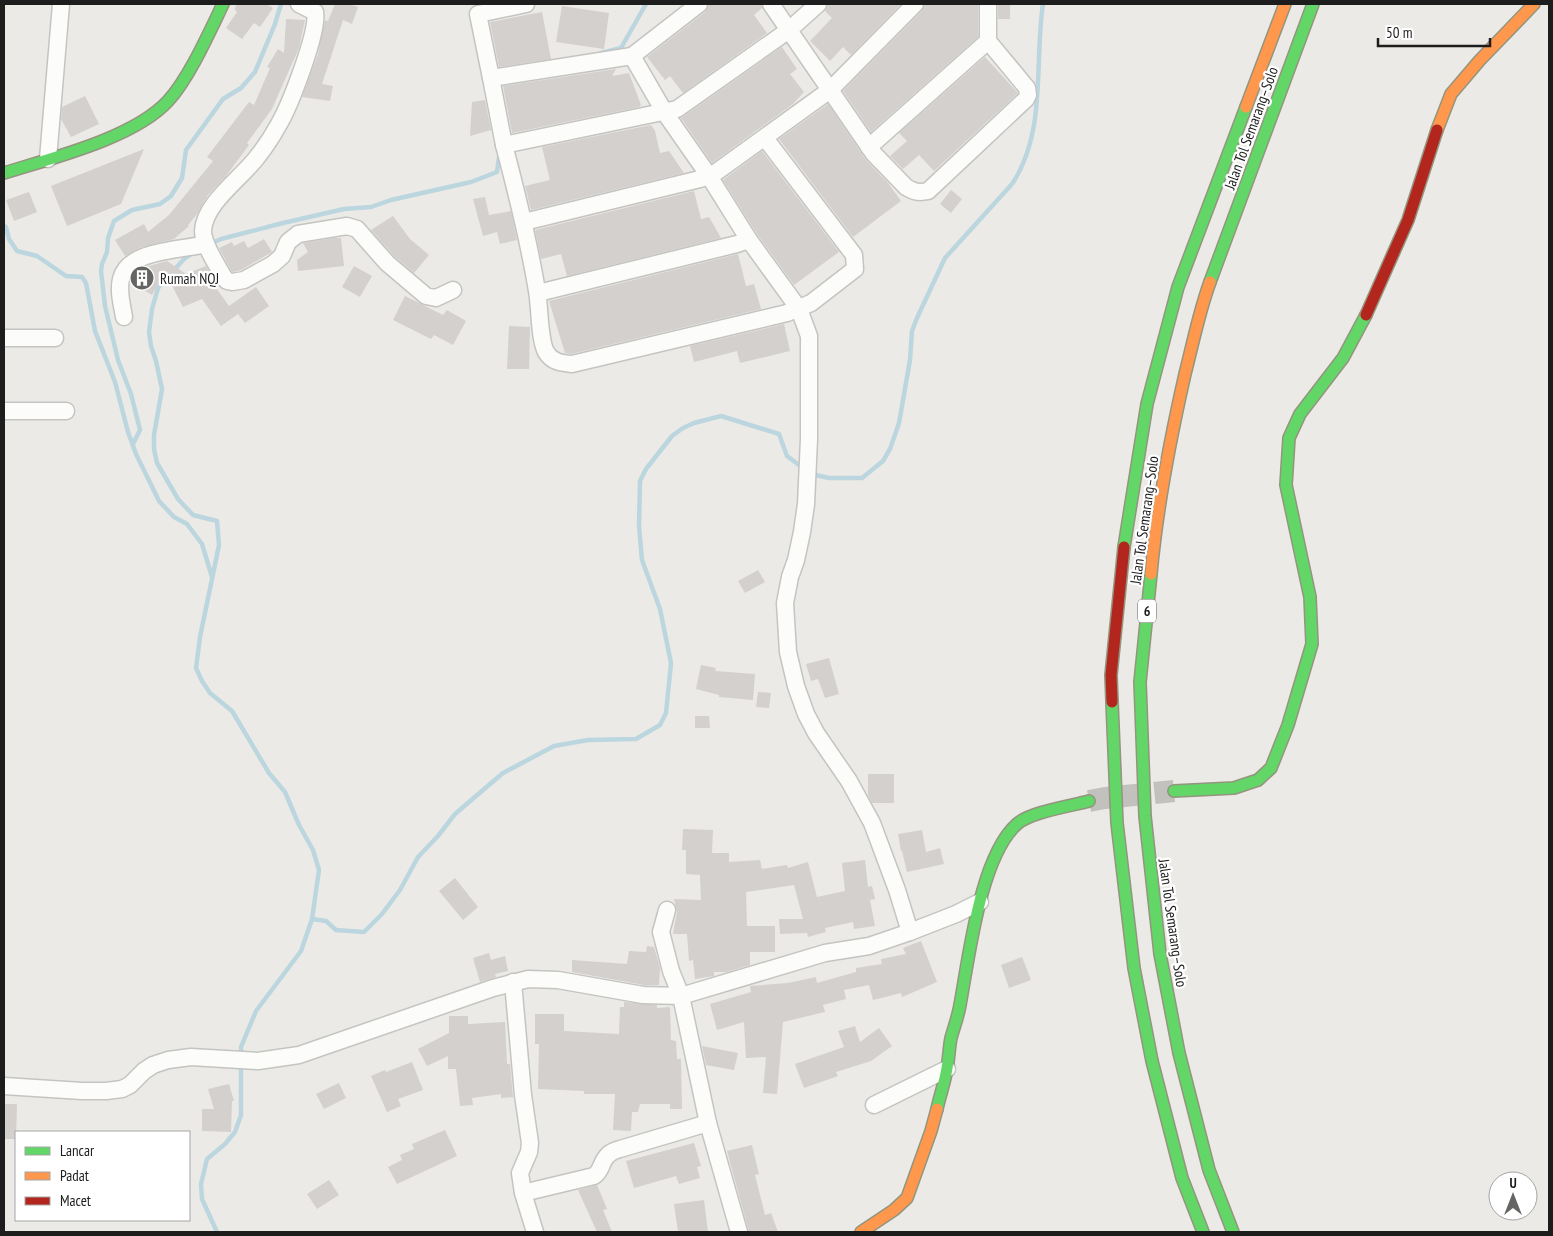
<svg xmlns="http://www.w3.org/2000/svg" width="1553" height="1236" font-family="'PT Sans Narrow',sans-serif">
  <style>
    .lines { fill: none; stroke-linecap: round; stroke-linejoin: round }
    .stream { stroke: #bbd6de; stroke-width: 4.5 }
    .building { fill: #d3d0cd }
    .secondary-tunnel { stroke: #c3c1be; stroke-width: 22; stroke-dasharray: 22 11; stroke-linecap: butt }
    .street-casing { stroke: #c4c4c2; stroke-width: 19 }
    .fast-casing { stroke: #93957f; stroke-width: 14 }
    .slow-casing { stroke: #93957f; stroke-width: 14 }
    .jam-casing { stroke: #93957f; stroke-width: 14 }
    .street { stroke: #fcfcfb; stroke-width: 16 }
    .fast { stroke: #63d668; stroke-width: 11 }
    .slow { stroke: #ff974d; stroke-width: 11 }
    .jam { stroke: #b3261e; stroke-width: 11 }
    .labels { text-anchor: middle; dominant-baseline: central; stroke-width: 4.5; stroke-linejoin: round; paint-order: stroke }
    .shield { fill: #fff; stroke: #616161; stroke-width: 1 }
    .shield-label { font-size: 14px; font-weight: bold; fill: #1d1d1d }
    .street-label { font-size: 15px; fill: #1d1d1d; stroke: #fff }
    .poi-label { font-size: 15px; fill: #1d1d1d; stroke: #fff; text-anchor: start }
  </style>
  <rect width="100%" height="100%" fill="#eceae6"/>
  <g class="lines">
    <g class="stream">
      <polyline points="601,53 621,48 646,4"/>
      <polyline points="4,226 6,227 9,239 17,251 37,256 66,276 82,277 86,283 95,331 115,382 128,432 136,454 159,501 174,517 187,524 202,544 212,577"/>
      <polyline points="210,244 221,239 283,223 344,209 371,207 391,200 471,182 497,172 499,157"/>
      <polyline points="194,252 184,259 158,288 152,309 149,332 151,346 156,361 162,389 154,435 154,449 157,463 178,499 193,515 217,521 219,545 200,637 196,668 202,681 210,693 232,711 269,773 285,792 299,825 313,850 319,870 312,919 301,951 256,1011 241,1047 241,1115 235,1132 225,1144 207,1159 201,1184 202,1199 217,1232"/>
      <polyline points="133,444 140,430 131,394 118,360 105,306 101,271 102,264 107,252 108,238 114,221 132,210 160,204 171,196 182,178 186,150 223,99 241,88 255,72 275,24 281,4"/>
      <path d="M811,474L829,478H862L883,461L890,449L899,423L910,360L912,331L917,318L945,258L1012,184C1047,132 1034,63 1043,4"/>
      <polyline points="312,919 326,921 336,930 364,932 382,914 400,890 418,857 438,836 455,814 503,773 554,746 588,740 636,739 660,725 666,713 671,663 660,609 642,560 639,526 640,481 646,469 672,436 683,428 694,423 721,416 779,434 787,456 803,468"/>
    </g>
  </g>
  <g class="building">
    <polygon points="236,4 266,4 273,8 260,27 254,23 242,39 226,28 237,12 235,10"/>
    <polygon points="335,4 349,4 358,7 352,24 343,20 322,84 333,86 330,101 302,97 318,54 325,20 328,21"/>
    <polygon points="709,4 761,4 762,8 754,15 767,33 683,93 670,76 665,80 647,57 705,12"/>
    <polygon points="828,4 901,4 851,55 843,47 830,61 810,41 832,18 825,11"/>
    <polygon points="925,4 978,4 978,37 871,132 843,91 922,11"/>
    <rect x="998" y="4" width="12" height="15"/>
    <polygon points="562,6 609,13 604,49 556,42"/>
    <polygon points="542,12 551,59 499,67 490,22"/>
    <polygon points="286,19 305,20 299,48 272,109 247,143 249,145 226,176 208,195 197,214 188,225 189,226 174,239 142,247 125,256 115,240 144,224 148,232 169,215 213,161 207,157 249,102 254,105 270,68 267,67 278,49 284,53"/>
    <polygon points="782,47 797,69 790,74 804,92 793,104 712,163 681,118"/>
    <polygon points="985,57 1018,93 934,171 919,155 903,169 890,156 907,141 899,133"/>
    <polygon points="616,69 612,76 629,73 641,105 639,107 512,133 503,86"/>
    <polygon points="85,96 99,124 71,137 61,119 62,107"/>
    <polygon points="485,100 491,130 470,136 472,102"/>
    <polygon points="828,104 866,160 888,183 901,201 853,237 779,139"/>
    <polygon points="651,125 655,131 660,153 669,151 684,173 531,210 525,186 550,180 542,147"/>
    <polygon points="144,149 121,204 67,226 51,186"/>
    <polygon points="762,151 839,252 794,285 757,234 723,180"/>
    <polygon points="951,190 962,199 951,213 940,204"/>
    <polygon points="694,191 701,219 709,217 721,238 567,276 561,254 541,259 535,230"/>
    <polygon points="29,192 37,212 14,221 6,200"/>
    <polygon points="485,197 489,215 511,211 517,240 500,244 497,232 483,236 473,199"/>
    <polygon points="393,216 410,239 429,255 414,273 394,256 371,230"/>
    <polygon points="334,238 341,238 344,266 298,271 297,260 308,252 303,243"/>
    <polygon points="264,239 272,252 241,270 232,272 219,248 232,242 234,246 244,241 248,248"/>
    <polygon points="738,254 746,286 754,284 761,309 571,354 565,353 549,301"/>
    <polygon points="167,261 186,274 206,266 216,284 214,285 229,306 256,287 269,306 245,323 238,314 221,326 202,299 183,307 165,272 152,295 132,283 136,276 135,274 140,270 149,266"/>
    <polygon points="354,266 372,276 360,297 342,287"/>
    <polygon points="405,296 443,315 447,310 466,321 453,345 434,335 431,339 393,320"/>
    <polygon points="784,324 790,351 740,363 737,351 694,362 690,346"/>
    <polygon points="509,326 530,327 529,369 507,369"/>
    <polygon points="758,570 765,582 745,593 738,581"/>
    <polygon points="829,658 839,694 825,698 818,679 811,681 806,664"/>
    <polygon points="701,665 716,668 715,671 755,674 753,700 719,697 719,695 696,689"/>
    <polygon points="758,692 771,693 769,708 756,707"/>
    <polygon points="695,716 709,716 710,728 695,728"/>
    <polygon points="868,774 894,774 894,803 872,803 868,795"/>
    <polygon points="683,829 713,830 712,853 729,853 729,862 760,860 762,869 787,865 788,868 808,862 817,897 845,891 842,863 865,860 868,887 872,886 875,899 870,900 875,926 854,929 853,922 825,928 826,932 808,937 807,933 780,934 779,919 803,919 794,885 746,892 747,926 775,926 775,952 750,952 750,965 727,972 714,972 714,976 695,979 693,960 689,961 687,934 673,934 677,912 674,899 701,900 700,875 686,874 686,850 682,850"/>
    <polygon points="922,830 926,852 940,848 944,864 907,872 902,851 901,851 898,834"/>
    <polygon points="455,878 478,907 463,920 439,891"/>
    <polygon points="921,941 937,982 902,997 901,993 873,1000 869,985 844,990 846,999 823,1005 825,1012 783,1022 777,1094 763,1093 766,1057 746,1058 744,1022 717,1030 710,1004 751,992 750,986 788,983 816,977 817,983 856,972 856,968 882,964 881,959 906,954 903,948"/>
    <polygon points="647,946 654,947 660,968 659,985 644,985 572,972 572,960 627,964 629,951 646,952"/>
    <polygon points="489,953 491,960 505,956 508,971 495,974 496,977 480,982 473,958"/>
    <polygon points="1022,957 1031,980 1009,988 1001,965"/>
    <polygon points="624,1002 657,1005 657,1008 670,1007 671,1040 676,1041 677,1059 681,1059 682,1109 670,1109 670,1104 640,1104 638,1112 632,1112 631,1131 613,1130 615,1094 584,1094 584,1091 538,1089 539,1044 535,1044 535,1014 564,1014 564,1031 619,1034 620,1007 624,1007"/>
    <polygon points="449,1016 468,1016 468,1024 505,1022 507,1064 510,1064 513,1097 501,1098 501,1094 472,1098 473,1105 460,1106 456,1069 448,1069 448,1056 427,1066 418,1049 449,1033"/>
    <polygon points="855,1026 860,1042 879,1028 892,1046 871,1061 836,1072 838,1076 804,1088 795,1064 844,1047 838,1031"/>
    <polygon points="702,1046 738,1053 734,1070 706,1065"/>
    <polygon points="412,1062 423,1090 398,1099 401,1106 387,1112 371,1076 385,1070 386,1072"/>
    <polygon points="339,1083 346,1098 324,1109 316,1094"/>
    <polygon points="229,1084 234,1101 232,1101 231,1132 202,1131 202,1109 214,1109 208,1089"/>
    <polygon points="4,1104 17,1104 16,1139 4,1139"/>
    <polygon points="445,1130 457,1156 397,1184 388,1167 402,1160 400,1155 414,1149 412,1144"/>
    <polygon points="694,1143 701,1166 697,1167 700,1178 679,1184 676,1176 634,1188 626,1161"/>
    <polygon points="752,1145 759,1174 755,1175 765,1215 771,1213 778,1232 749,1232 727,1151"/>
    <polygon points="329,1180 339,1195 317,1209 307,1194"/>
    <polygon points="597,1185 607,1209 603,1210 612,1232 597,1232 578,1190"/>
    <polygon points="704,1200 708,1232 678,1232 674,1204"/>
  </g>
  <g class="lines">
    <polyline class="secondary-tunnel" points="1089,801 1105,798 1174,791"/>
    <defs>
      <g id="street">
        <path d="M299,4L315,12C319,31 290,105 279,124C273,135 266,146 258,156C242,178 204,203 203,231C203,244 217,265 223,276L227,281L232,282L244,280L273,264L282,256L288,242L298,234L347,226L357,229L387,263L426,296L436,298L453,290"/>
        <path d="M771,4L874,154L906,187C914,192 919,193 928,191L1026,99L1028,95L1027,88L988,41"/>
        <polyline points="491,78 478,14 526,4"/>
        <path d="M765,138L854,255L855,269L811,303L787,313L572,364C561,363 552,362 546,352C539,339 540,307 537,291C529,242 517,194 504,145L677,109L789,30L818,4"/>
        <polyline points="504,145 491,78 632,56"/>
        <polyline points="869,147 988,41 988,4"/>
        <polyline points="48,159 61,4"/>
        <polyline points="524,222 700,179 715,173 830,90 915,4"/>
        <polyline points="538,293 737,244 749,240"/>
        <path d="M124,317C122,305 118,291 121,279C128,249 183,250 206,244"/>
        <polyline points="4,338 55,338"/>
        <polyline points="4,411 66,411"/>
        <polyline points="667,910 661,932 671,971 681,996 708,1123 739,1232"/>
        <polyline points="910,932 956,914 980,902"/>
        <path d="M513,982L523,1095L530,1143L529,1152L520,1173L523,1193L594,1176C602,1171 601,1161 608,1155C611,1152 616,1150 620,1149L708,1123"/>
        <polyline points="4,1086 82,1091 106,1091 122,1089 130,1085 144,1071 153,1065 168,1060 191,1057 258,1061 299,1055 493,988 528,979 558,980 643,995 681,996 825,953 869,946 910,932 897,890 872,823 849,781 816,733 806,714 796,686 788,652 785,603 790,577 796,560 802,532 806,504 809,439 809,336 799,309 749,240 709,176 665,113 632,56 699,4"/>
        <polyline points="874,1105 947,1069"/>
        <polyline points="523,1193 535,1232"/>
      </g>
      <g id="fast">
        <path d="M4,173C52,158 134,138 168,101C189,78 209,33 223,4"/>
        <polyline points="1210,282 1313,4"/>
        <polyline points="1124,547 1147,404 1178,287 1246,107"/>
        <polyline points="1151,574 1140,682 1145,816 1160,954 1179,1053 1209,1170 1233,1232"/>
        <polyline points="1112,702 1117,823 1134,968 1152,1061 1182,1178 1203,1232"/>
        <polyline points="1174,791 1234,788 1258,780 1271,768 1288,725 1312,644 1310,597 1286,485 1289,438 1300,414 1343,358 1366,315"/>
        <path d="M937,1109C940,1095 945,1082 947,1068C949,1058 949,1048 951,1038C954,1027 958,1017 960,1005C969,957 980,857 1017,824C1030,812 1071,806 1089,801"/>
      </g>
      <g id="slow">
        <polyline points="1246,107 1285,4"/>
        <polyline points="1437,130 1451,94 1480,60 1534,4"/>
        <path d="M1151,574C1157,507 1170,440 1185,374C1193,343 1199,312 1210,282"/>
        <polyline points="861,1232 894,1210 907,1198 931,1131 937,1109"/>
      </g>
      <g id="jam">
        <polyline points="1366,315 1408,220 1437,130"/>
        <polyline points="1112,702 1111,675 1124,547"/>
      </g>
    </defs>
    <use href="#street" class="street-casing"/>
    <use href="#fast" class="fast-casing"/>
    <use href="#slow" class="slow-casing"/>
    <use href="#jam" class="jam-casing"/>
    <use href="#street" class="street"/>
    <use href="#fast" class="fast"/>
    <use href="#slow" class="slow"/>
    <use href="#jam" class="jam"/>
  </g>
  <defs>
    <symbol id="building-disc" viewBox="-11 -11 22 22"><circle r="9.5" fill="#656563" stroke="#fff"/><path d="M-4-6H4V6H1V3H-1V6H-4ZM-2.5-4.3h1.7v1.8h-1.7ZM.8-4.3h1.7v1.8H.8ZM-2.5-1h1.7V.8h-1.7ZM.8-1h1.7V.8H.8Z" fill="#fff"/></symbol>
  </defs>
  <g fill-rule="evenodd">
    <use href="#building-disc" x="128" y="264" width="28" height="28"/>
  </g>
  <g class="labels">
    <rect class="shield" x="1138" y="599.5" width="18" height="23" rx="4"/>
    <g class="shield-label">
      <text x="1147" y="611">6</text>
    </g>
    <g class="street-label">
      <text transform="translate(1251 128) rotate(-70)">Jalan Tol Semarang–Solo</text>
      <text transform="translate(1144 520) rotate(-82)">Jalan Tol Semarang–Solo</text>
      <text transform="translate(1173 923) rotate(82)">Jalan Tol Semarang–Solo</text>
    </g>
    <g class="poi-label">
      <text x="160" y="278">Rumah NQJ</text>
    </g>
  </g>
  <rect width="1553" height="1236" fill="none" stroke="#1d1d1d" stroke-width="10"/>
  <rect x="15" y="1131" width="175" height="90" fill="#ffffff" stroke="#a5a5a5"/>
  <rect x="25" y="1147" width="25" height="8" fill="#63d668" stroke="#a5a5a5"/>
  <text x="60" y="1156" font-size="15" fill="#1d1d1d">Lancar</text>
  <rect x="25" y="1172" width="25" height="8" fill="#ff974d" stroke="#a5a5a5"/>
  <text x="60" y="1181" font-size="15" fill="#1d1d1d">Padat</text>
  <rect x="25" y="1197" width="25" height="8" fill="#b3261e" stroke="#a5a5a5"/>
  <text x="60" y="1206" font-size="15" fill="#1d1d1d">Macet</text>
  <g transform="translate(1513 1196)"><circle r="24" fill="#ffffff" stroke="#a5a5a5"/>
  <path d="M0-4L9 19L0 12L-9 19Z" fill="#656563"/>
  <text y="-8" font-size="14" font-weight="bold" text-anchor="middle" fill="#1d1d1d">U</text>
  </g>
  <path d="M1378 38v8h112v-8" fill="none" stroke="#1d1d1d" stroke-width="2.5"/>
  <text x="1386" y="38" font-size="15" fill="#1d1d1d" stroke="#ffffff" stroke-width="4" paint-order="stroke">50 m</text>
</svg>
